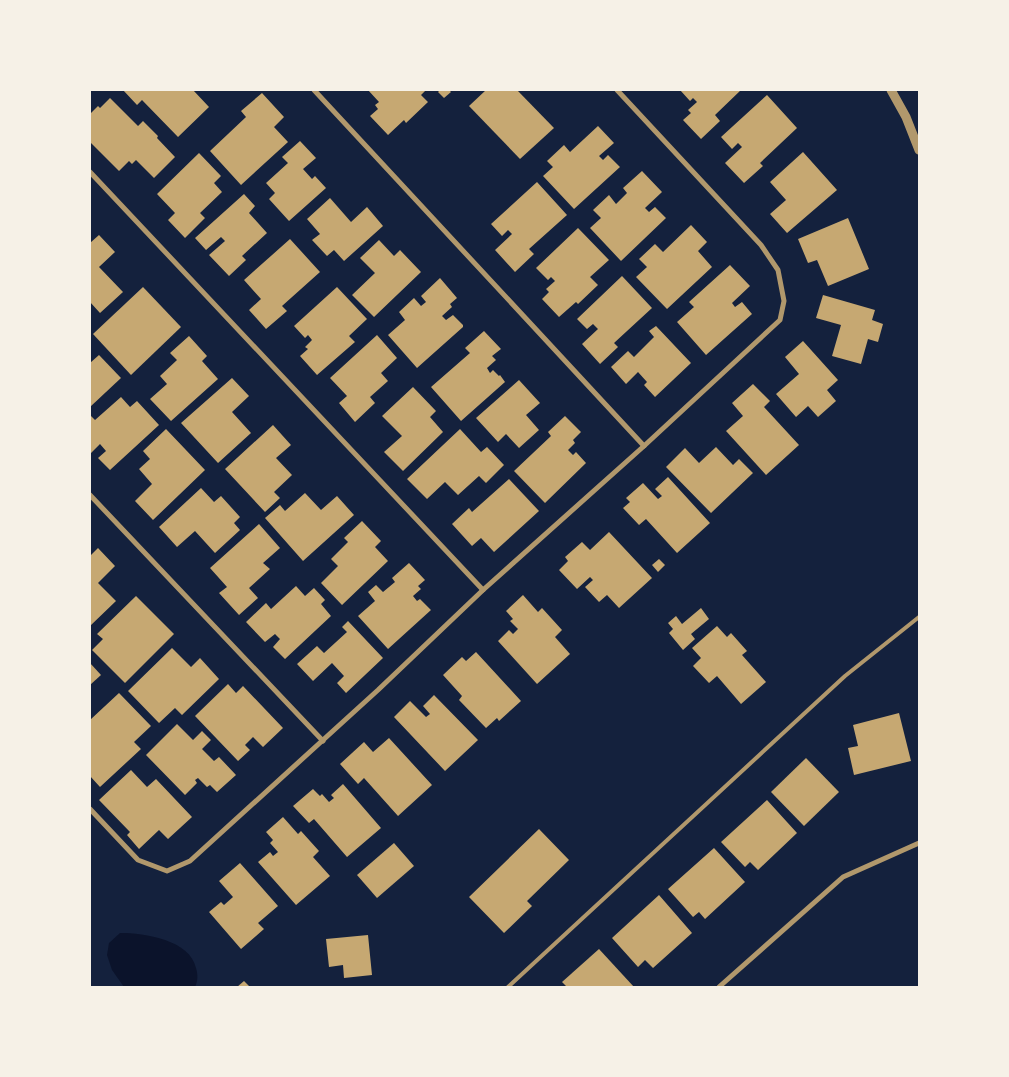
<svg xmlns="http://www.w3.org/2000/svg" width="1009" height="1077" font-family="'PT Serif',serif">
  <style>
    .water { fill: #0b132b }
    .building { fill: #c6a872 }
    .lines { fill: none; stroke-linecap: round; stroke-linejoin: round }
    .service { stroke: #b1986c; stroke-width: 4 }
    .minor { stroke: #b1986c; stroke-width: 5 }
    .tertiary { stroke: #b1986c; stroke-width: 9 }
  </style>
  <rect width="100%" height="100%" fill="#14213d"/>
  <path class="water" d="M120,933C145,933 190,940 196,968C198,975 198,981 195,987H124L112,970L107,955L109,943Z"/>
  <g class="building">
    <polygon points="123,90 193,90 209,107 178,137 142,100 137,105"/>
    <polygon points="368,90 426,90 421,95 428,102 406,123 404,120 388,135 370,116 378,109 375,105 379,102"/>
    <polygon points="440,90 449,90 451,92 444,98 438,92"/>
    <polygon points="486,90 517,90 554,128 520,159 469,106"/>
    <polygon points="680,90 741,90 715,115 720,121 701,139 683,120 691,113 688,110 697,102 693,98 690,101"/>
    <polygon points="262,93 284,117 274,127 288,142 241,185 210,151 246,117 241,111"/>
    <polygon points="767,95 797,128 760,163 763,166 744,183 725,163 742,147 738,143 732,149 721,137"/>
    <polygon points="110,98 138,126 143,121 158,136 157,138 175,157 154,178 136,160 132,164 129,161 119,171 90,142 90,114 98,106 100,108"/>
    <polygon points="598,126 614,143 599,156 603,160 608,155 620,167 574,209 543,176 553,167 547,161 564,145 570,152"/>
    <polygon points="300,141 316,158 303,169 312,179 315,176 326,188 289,221 269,199 275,193 266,183 288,163 282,157"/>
    <polygon points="803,152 837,190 787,233 770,214 786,200 770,182"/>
    <polygon points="199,153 221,176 214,183 222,192 200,213 205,218 185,238 168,220 175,213 157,194"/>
    <polygon points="642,171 662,192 645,208 649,212 655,207 666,218 621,261 590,228 601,218 593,210 609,195 616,204 627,193 623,188"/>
    <polygon points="537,182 567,215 529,249 534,254 515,272 495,250 512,234 508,230 502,236 491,224"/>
    <polygon points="244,194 255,206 249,213 267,233 242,256 246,260 229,276 209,255 225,241 221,237 206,250 195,238"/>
    <polygon points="330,198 351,222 367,207 383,226 344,261 334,250 327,256 312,240 320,234 307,219"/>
    <polygon points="848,218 869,269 828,286 817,260 808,263 798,239"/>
    <polygon points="691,225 707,242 698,251 712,267 667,309 636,277 647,267 639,259 655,244 663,252"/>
    <polygon points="578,228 609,260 590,277 598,285 578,304 576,302 559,317 542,299 549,292 546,289 555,281 551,277 548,280 536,268"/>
    <polygon points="99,235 115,252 99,267 123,292 100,313 90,302 90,243"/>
    <polygon points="290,239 320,272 282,306 287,311 266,329 249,310 261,299 244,280"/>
    <polygon points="379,240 394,256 400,250 421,272 374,317 352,295 375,273 360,258"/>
    <polygon points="730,265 750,286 732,303 735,307 742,302 752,314 706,355 677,322 694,307 689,302"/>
    <polygon points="622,276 652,308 614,343 618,347 600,364 582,344 598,329 593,324 587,329 577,319"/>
    <polygon points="440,278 457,298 450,304 452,307 442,316 446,320 453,315 463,325 463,327 417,368 388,335 405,320 399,312 414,298 421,306 426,302 421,296"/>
    <polygon points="143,287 181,327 131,375 93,334"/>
    <polygon points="337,287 367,319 349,336 355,342 317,375 300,356 308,349 305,347 312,340 308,335 305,338 294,326"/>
    <polygon points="823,295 875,310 872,320 883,324 878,342 868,339 861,364 832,356 841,325 816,318"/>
    <polygon points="656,326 691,363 655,397 644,385 647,382 638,372 626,384 611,367 628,351 634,357 654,337 649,331"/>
    <polygon points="484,331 501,349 492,356 496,360 487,368 490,373 493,370 499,376 500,375 505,382 461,421 431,387 470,353 465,348"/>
    <polygon points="377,335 397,358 381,373 388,381 370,397 375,403 355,422 339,403 347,396 330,378"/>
    <polygon points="189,336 207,356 202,361 218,379 171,421 150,399 167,384 160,376 177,360 170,353"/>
    <polygon points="803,341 838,380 827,390 836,401 818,417 808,406 796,417 776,394 799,374 785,357"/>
    <polygon points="99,355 121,378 90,407 90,363"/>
    <polygon points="232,378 249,396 232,412 251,433 218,463 181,423"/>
    <polygon points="519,380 540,403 526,415 539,430 519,448 506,434 498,442 476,418"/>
    <polygon points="753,384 770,401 764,407 799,445 766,475 726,431 743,416 732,403"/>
    <polygon points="413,387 436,411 430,417 443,432 403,471 384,452 402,436 382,416"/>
    <polygon points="121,397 130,407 137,401 159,425 110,470 98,458 106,451 100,444 90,454 90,417 91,416 95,420"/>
    <polygon points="565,416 581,432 573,440 575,443 568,450 573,455 576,452 586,463 545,503 514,471 551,436 548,432"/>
    <polygon points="273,425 291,445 276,458 292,475 274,492 280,498 265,512 225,469"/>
    <polygon points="166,429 205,470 153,520 135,501 152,484 139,469 150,459 143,451"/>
    <polygon points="460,429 481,452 487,447 504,465 486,483 479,476 458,495 445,482 427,499 407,479"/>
    <polygon points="716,447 733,465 739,459 753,473 711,513 666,467 685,448 699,463"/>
    <polygon points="668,477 710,523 677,553 646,519 639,525 623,508 630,502 626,498 643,483 658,499 662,496 655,489"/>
    <polygon points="509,479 539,511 494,552 481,538 472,546 452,524 469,508 472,512"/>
    <polygon points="201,488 214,502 221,496 240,517 234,523 240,530 215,553 195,531 177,547 159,527"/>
    <polygon points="305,493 321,510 337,496 354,515 303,561 265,518 280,505 285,511"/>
    <polygon points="362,521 381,541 375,547 388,561 342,605 321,583 338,566 331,559 348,542 344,538"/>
    <polygon points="259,524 280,548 263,563 270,569 249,588 258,598 239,615 219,593 227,587 210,568"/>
    <polygon points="609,532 652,578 619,608 607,595 599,602 585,587 593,580 590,577 577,589 559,570 568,561 565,557 582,542 590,550"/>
    <polygon points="98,548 115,566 98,583 116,601 90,626 90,556"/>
    <polygon points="659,559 665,565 658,572 652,565"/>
    <polygon points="409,563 425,580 418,586 421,589 413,596 417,601 420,599 431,610 388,649 358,616 375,601 368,592 376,585 383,592 395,582 392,578"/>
    <polygon points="296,586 305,596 314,588 325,600 321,604 331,616 285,659 273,647 280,639 275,634 265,642 246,622 266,603 271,609"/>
    <polygon points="523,595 538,612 542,608 562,630 555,637 570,654 537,684 498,641 509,630 513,634 518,629 510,621 513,619 506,611"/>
    <polygon points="136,596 174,634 125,683 92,650 103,639 97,634"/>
    <polygon points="701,608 709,619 691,634 695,639 683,650 669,633 673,629 668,623 676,616 682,624"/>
    <polygon points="348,621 383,658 346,693 337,683 344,676 332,663 313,681 297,664 317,646 324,653 347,632 342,627"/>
    <polygon points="717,626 727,637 731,633 747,651 742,655 766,682 741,704 717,676 709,683 693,666 701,658 692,648"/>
    <polygon points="172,648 191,667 200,658 219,679 182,715 175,708 159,723 128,691"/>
    <polygon points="476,652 521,701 499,721 497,718 486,728 459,700 462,696 443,675 462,657 466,661"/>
    <polygon points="90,663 101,675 90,685"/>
    <polygon points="228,684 236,693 243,686 283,728 263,747 253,737 245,745 250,750 238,761 195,716"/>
    <polygon points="119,693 151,726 134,742 141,749 100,787 90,776 90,720"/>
    <polygon points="434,695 478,740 445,771 394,717 410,701 426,717 430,714 423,706"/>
    <polygon points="899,713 911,761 854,775 848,748 858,746 853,725"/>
    <polygon points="177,724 193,740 202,731 211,740 202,749 214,761 219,757 236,775 217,792 210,785 207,787 198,778 195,780 197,783 185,795 146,755"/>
    <polygon points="389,738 432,785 398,816 364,778 358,784 340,764 364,742 373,752"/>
    <polygon points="806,758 839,792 804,826 771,792"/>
    <polygon points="131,770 147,787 156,779 192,817 168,839 159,830 139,849 127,835 130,832 99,800"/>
    <polygon points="343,784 381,828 347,857 314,819 309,823 293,806 313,789 320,796 322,794 329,802 334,798 331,795"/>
    <polygon points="767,800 797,833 758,870 750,862 745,867 721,842"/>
    <polygon points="283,817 298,834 301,831 319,851 313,857 330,876 296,905 258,862 270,852 273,856 278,852 270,843 273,840 266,832"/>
    <polygon points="539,829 569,860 527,901 532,906 504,933 469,897"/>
    <polygon points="394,843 414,866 377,898 357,875"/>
    <polygon points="714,848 745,882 705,919 699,912 693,917 668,889"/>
    <polygon points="240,863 278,906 258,923 264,929 241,949 209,912 221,902 224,905 233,897 219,881"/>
    <polygon points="659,895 692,933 653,968 645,960 638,967 612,938"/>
    <polygon points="368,935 372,975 344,978 343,965 329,967 326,939"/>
    <polygon points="599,949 634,987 567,987 562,982"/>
    <polygon points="244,981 250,987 237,987"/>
  </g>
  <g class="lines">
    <polyline class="service" points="508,987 845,676 919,617"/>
    <g class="minor">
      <polyline points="314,90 644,446"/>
      <polyline points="90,172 483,590"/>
      <polyline points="90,495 323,741"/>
      <polyline points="90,809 138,860 167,871 190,861 378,690 483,590 644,446 780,320 784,301 778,270 761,245 617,90"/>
      <polyline points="719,987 843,877 919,843"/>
    </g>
    <polyline class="tertiary" points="891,90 906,117 919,150"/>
  </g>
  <rect width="1009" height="1077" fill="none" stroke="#f6f1e7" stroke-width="182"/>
</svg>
